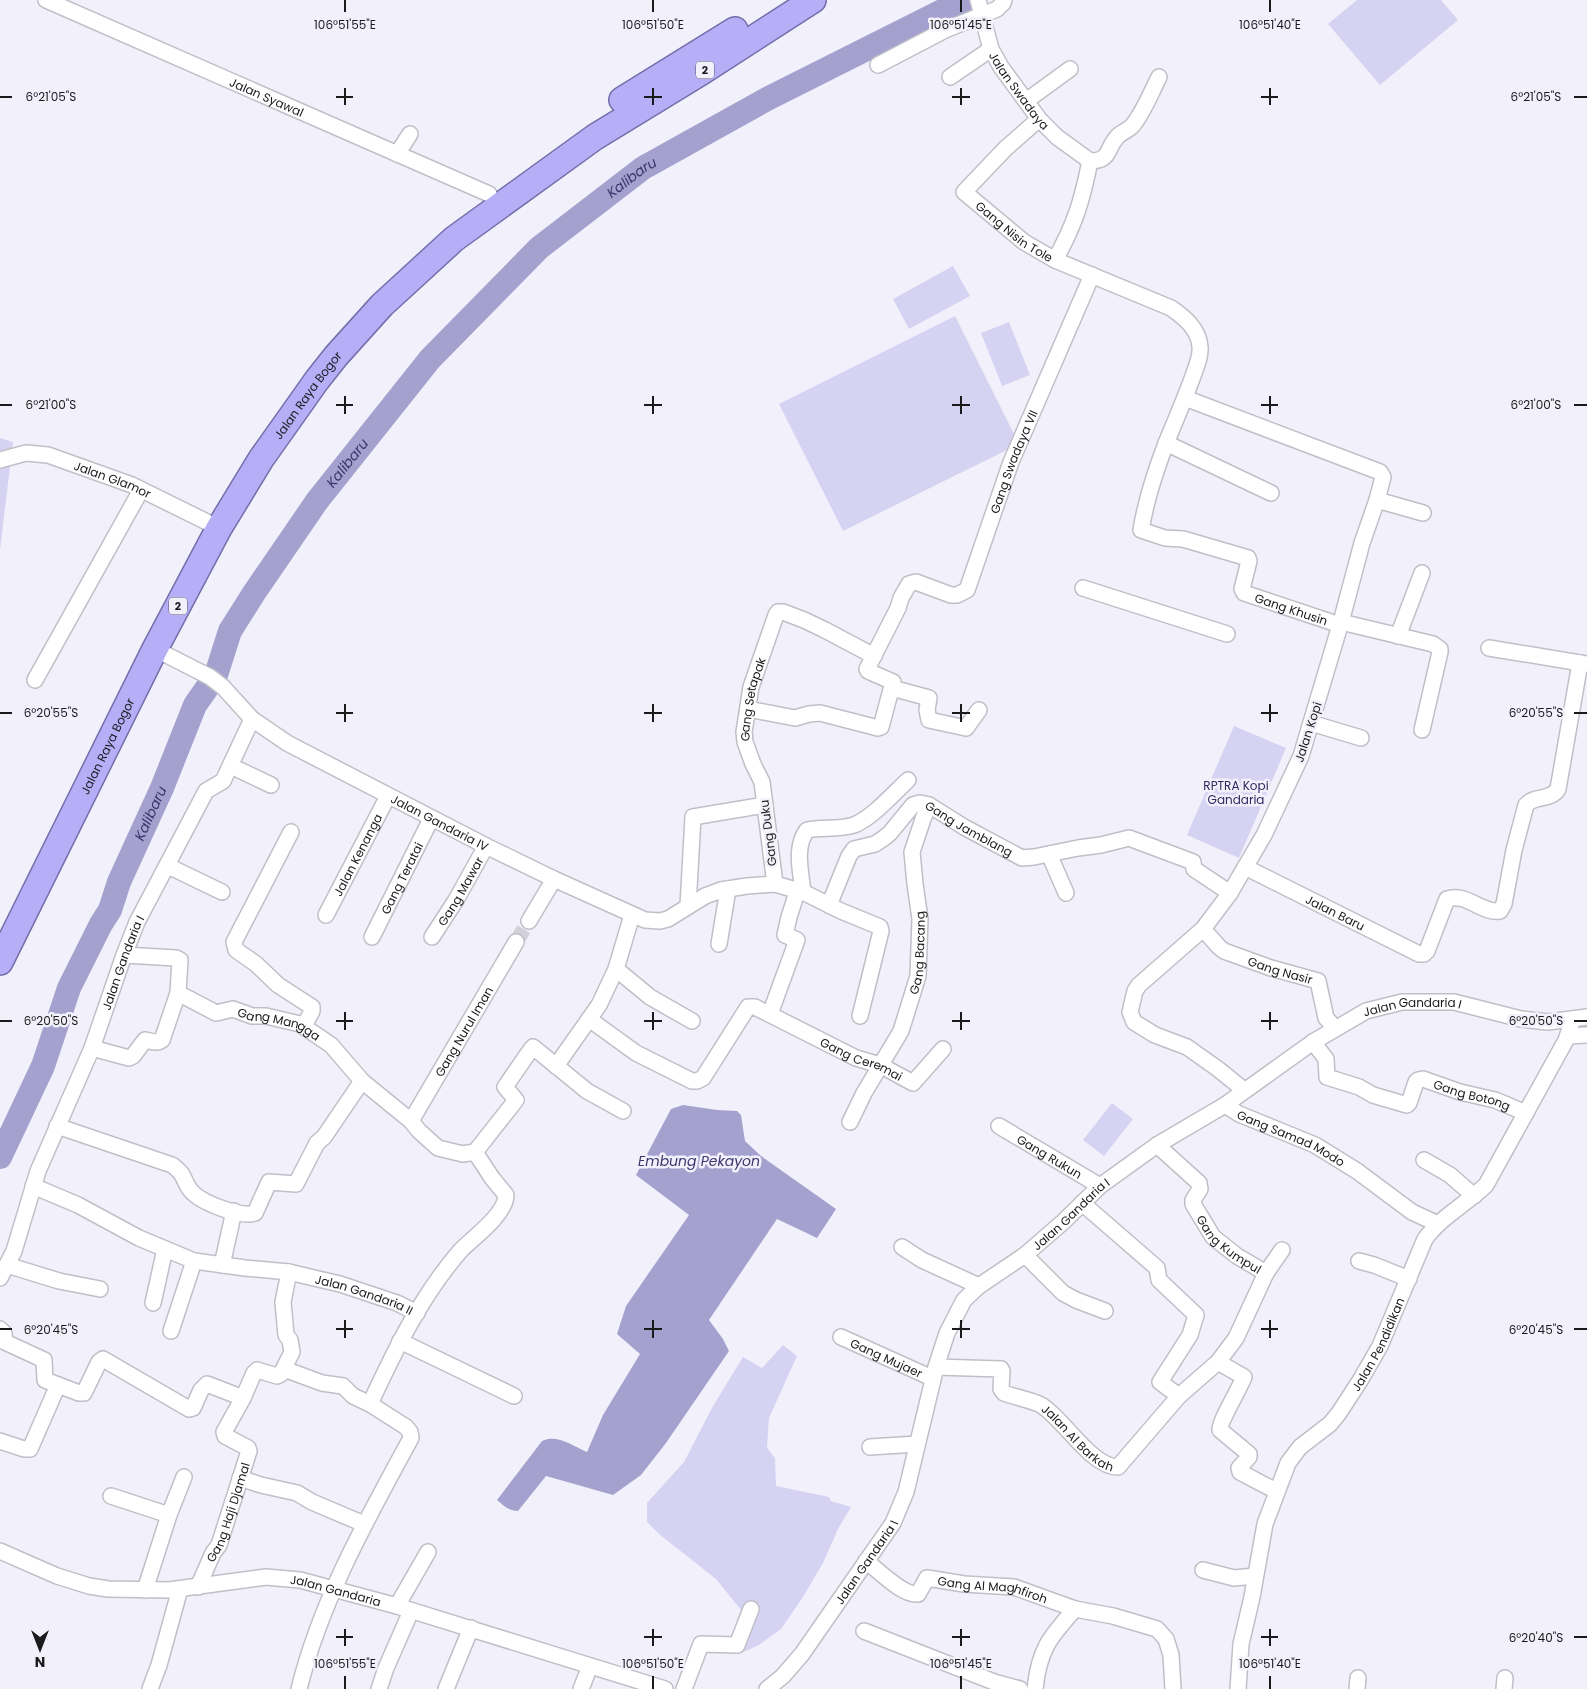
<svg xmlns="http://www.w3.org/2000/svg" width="1587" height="1689" font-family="Poppins,sans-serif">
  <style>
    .green { fill: #d5d3f1 }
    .water { fill: #a4a1ce }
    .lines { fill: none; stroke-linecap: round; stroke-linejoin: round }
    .river { stroke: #a4a1ce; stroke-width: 24 }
    .minor-tunnel { stroke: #d2d1da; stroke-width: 15; stroke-dasharray: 15 8; stroke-linecap: butt }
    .minor-casing { stroke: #c0bfc8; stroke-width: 18 }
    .trunk-casing { stroke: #746eaa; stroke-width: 28 }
    .minor { stroke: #fff; stroke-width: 15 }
    .trunk { stroke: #b6aff8; stroke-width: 25 }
    .ticks { fill: none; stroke: #1a1a1d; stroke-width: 2 }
    .labels { text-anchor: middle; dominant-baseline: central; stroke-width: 5; stroke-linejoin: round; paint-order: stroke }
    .shield { fill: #f2f1fb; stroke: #5b5a60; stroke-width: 1 }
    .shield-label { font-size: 11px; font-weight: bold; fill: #1a1a1d }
    .street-label { font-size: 12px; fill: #1a1a1d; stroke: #f2f1fb }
    .park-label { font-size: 12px; fill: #31285f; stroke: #f2f1fb }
    .water-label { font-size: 14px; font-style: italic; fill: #3e356e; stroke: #f2f1fb }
    .ticks-label { font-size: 12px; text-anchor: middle; fill: #1a1a1d; stroke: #f2f1fb; stroke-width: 5; stroke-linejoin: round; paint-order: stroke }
  </style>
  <rect width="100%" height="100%" fill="#f2f1fb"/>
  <g class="green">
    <polygon points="1357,0 1441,0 1458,20 1380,85 1328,24"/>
    <polygon points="953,266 970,296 909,329 893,299"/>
    <polygon points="955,316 1019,444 843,531 779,404"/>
    <polygon points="1009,322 1030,375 1002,386 981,333"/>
    <polygon points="0,438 13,442 0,550"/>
    <polygon points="1234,726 1286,748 1239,858 1187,835"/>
    <polygon points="1112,1103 1133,1119 1104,1156 1083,1140"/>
    <polygon points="783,1345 797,1356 769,1418 767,1448 775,1458 776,1486 829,1497 831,1501 851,1507 838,1529 823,1563 803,1597 781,1629 759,1645 741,1653 732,1635 741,1610 716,1579 659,1534 647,1522 647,1503 684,1462 713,1406 743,1357 762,1368"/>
  </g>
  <path class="water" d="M683,1105L717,1110L737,1111L741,1115L745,1141L761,1156L836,1209L817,1238L777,1219L709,1320L723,1339L729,1351L666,1443L641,1475L613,1495L546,1476L518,1511C509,1511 504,1506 497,1500L542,1441C558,1434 572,1446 587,1452L603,1415L640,1354L617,1334L626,1306L689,1215L636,1175L671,1109Z"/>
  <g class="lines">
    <path class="river" id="s1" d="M0,1157L43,1066L69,988L101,924L110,910L119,882L162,788L195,705L216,675L230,631L254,593L317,501L430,359L539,248L643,168L767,99L964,0"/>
    <polyline class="minor-tunnel" points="516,942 529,921"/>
    <defs>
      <g id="minor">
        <path id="s2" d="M46,0L489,194"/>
        <path id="s3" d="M978,0L991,49L1001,67L1039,119L1057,137L1090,161"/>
        <polyline points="878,65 945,30 997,9 1003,3 1004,0"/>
        <polyline points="950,77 991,49"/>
        <polyline points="1026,101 1070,69"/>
        <path id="s4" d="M1039,119L1006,148L964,192L1024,242L1055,260L1171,308C1184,317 1199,329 1200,347C1201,357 1196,367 1193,376C1185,398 1176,419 1167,441C1156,469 1146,500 1141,530L1165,538L1183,539L1248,558L1249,561L1242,589L1244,593L1340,625"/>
        <polyline points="397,154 410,134"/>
        <path d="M1090,161C1111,161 1106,149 1117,137C1121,132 1128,131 1133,125C1144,111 1151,93 1159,77"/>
        <path d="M1055,260C1075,224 1082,201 1090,161"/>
        <polyline points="1185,398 1380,472 1383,477 1377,500 1362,543 1341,622 1301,756 1264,835 1230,893 1203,929 1139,985 1135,991 1130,1012 1134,1022 1155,1035 1187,1047 1218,1069 1244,1090"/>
        <polyline points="1166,443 1271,493"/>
        <path id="s5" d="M0,460L26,453L48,455L132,485L219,528"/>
        <polyline points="1377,500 1423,513"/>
        <polyline points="1083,588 1227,634"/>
        <polyline points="1341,622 1433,644 1440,649 1440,652 1422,730"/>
        <polyline points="1398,636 1422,573"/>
        <polyline points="1489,648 1587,664"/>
        <path id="s6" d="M155,649L210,677L223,687L252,719L287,743L486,846L554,879L645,920L660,921L668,919L705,896L721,890L747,886L775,884L803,892L841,911L880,927L881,931L860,1016"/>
        <polyline points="35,680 141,490"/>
        <polyline points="892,688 929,698 927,710 929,720 966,728 979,710"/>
        <path id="s7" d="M748,709L795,718L809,714L820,713L878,728L881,727L893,682L868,671L867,669L898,608L901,598L909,584L916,582L951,595H957L967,590L1011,462L1092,275"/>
        <polyline points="1311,723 1361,738"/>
        <polyline points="231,766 271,785"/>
        <polyline points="291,832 234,942 236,950 256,964 278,985 312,1007 312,1011 304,1026"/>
        <polyline points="1049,854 1066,893"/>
        <polyline points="168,866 222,892"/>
        <path id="s8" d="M1245,867L1419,954H1424L1427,951L1447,899C1466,892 1482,914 1500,911L1504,904L1514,850L1526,805C1534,795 1551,801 1558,789L1580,663"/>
        <path id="s9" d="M775,884L762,782L753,764L745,742L744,732L751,687L776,615L778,612H783L804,620L825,630L874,656"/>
        <path d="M803,892C801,872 794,847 807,830C822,827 839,830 854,825C872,818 894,793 908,780"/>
        <path id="s10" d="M829,905L849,856L854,849L875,844L884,838L890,833L913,805L920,803L929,805L964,827L1022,858L1034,857L1078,848L1101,845L1129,838L1193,862L1194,869L1230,893"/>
        <polyline points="688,906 693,817 765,805"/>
        <path id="s11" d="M326,915L388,796"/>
        <polyline points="529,921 554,879"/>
        <path id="s12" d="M1203,929L1219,947L1224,951L1271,968L1318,981L1326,1018L1335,1028"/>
        <path id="s13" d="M372,937L431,819"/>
        <path id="s14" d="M432,937L456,900L486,846"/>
        <polyline points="719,944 728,889"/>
        <path id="s15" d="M124,955L176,958L180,960L178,993L216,1013L233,1009L252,1016H266L300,1024L331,1045L362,1081L411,1121L419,1131L438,1148L463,1154L475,1152L492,1178L506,1195C506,1214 474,1237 461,1250C421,1296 395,1350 370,1404L406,1427L410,1432L411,1438C367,1519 321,1600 299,1689"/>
        <polyline points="616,969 650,997 692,1021"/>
        <polyline points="770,1014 797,940 785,935 789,917 797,892"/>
        <path id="s16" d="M589,1019L636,1053L692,1081H697L703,1078L748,1007H755L856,1058L880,1065L913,1083L943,1049"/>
        <polyline points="1568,1036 1587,1035"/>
        <path id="s17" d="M1313,1042L1326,1059L1327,1077L1359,1087L1373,1095L1407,1105L1409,1103L1416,1082L1418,1080L1423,1079L1460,1092L1495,1100L1526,1113"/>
        <path d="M92,1048L129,1058L133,1056L145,1040C151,1041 157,1044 162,1040L178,993"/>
        <polyline points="556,1066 599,1005 616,969 632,915"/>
        <path id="s18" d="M1225,1105L1239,1114L1315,1145L1357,1171L1412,1212L1438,1224"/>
        <path id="s19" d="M411,1121L516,942"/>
        <path id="s20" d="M850,1122L864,1093L901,1031L918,976L920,919L915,884L912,852L923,819L929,805"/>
        <path d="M57,1126L172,1165C175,1167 178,1170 181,1173C185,1179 187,1188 193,1193C203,1203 241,1218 255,1213L269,1182L296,1184L317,1143L324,1137L362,1081"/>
        <path id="s21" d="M999,1126L1100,1186"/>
        <path id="s22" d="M1157,1145L1199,1183L1200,1189L1193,1200V1204L1213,1237L1237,1256L1266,1273L1282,1250"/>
        <polyline points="475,1152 516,1100 505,1087 527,1055 533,1047 587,1091 623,1111"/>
        <polyline points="1424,1160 1450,1175 1474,1196"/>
        <path id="s23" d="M33,1186L78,1205L139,1238L194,1261L245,1268L289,1272L314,1278L340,1284L397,1303L417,1313"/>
        <polyline points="1082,1203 1157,1268 1159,1280 1196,1315 1190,1335 1160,1382 1179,1396"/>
        <polyline points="902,1247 922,1260 979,1286"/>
        <polyline points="1025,1255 1063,1293 1076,1300 1105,1311"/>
        <polyline points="1359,1261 1374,1265 1409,1279"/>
        <polyline points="7,1265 59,1281 100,1289"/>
        <polyline points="222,1265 234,1211"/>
        <path id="s24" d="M0,1278L14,1251L38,1171L92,1048L124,955L137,922L206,791L223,781L252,719"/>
        <polyline points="153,1303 165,1249"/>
        <polyline points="0,1329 4,1333 5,1342 44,1360 45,1380 79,1393 84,1393 99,1362 103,1359 189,1409 193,1408 201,1390 207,1384 243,1398"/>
        <polyline points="171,1331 194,1261"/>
        <path id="s25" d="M841,1337L932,1378"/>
        <polyline points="400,1341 514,1396"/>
        <path d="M1218,1362L1244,1377C1240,1388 1219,1422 1220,1430L1249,1454V1457L1239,1468L1240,1472L1276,1491"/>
        <path id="s26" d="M936,1367L1001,1369L1002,1371L1001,1389L1004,1393C1014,1397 1032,1400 1041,1405C1064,1419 1091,1467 1118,1467L1179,1396L1218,1362L1236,1338L1266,1273"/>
        <polyline points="284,1369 322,1383 343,1386 353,1396 370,1404"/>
        <polyline points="0,1441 24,1449 30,1449 58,1385"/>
        <polyline points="870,1447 917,1444"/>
        <polyline points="240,1478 261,1485 297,1493 312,1502 364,1524"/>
        <polyline points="111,1496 169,1515"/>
        <path id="s27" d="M0,1551L57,1576L89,1586L108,1589L169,1590L266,1577L300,1580L397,1606L665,1689"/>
        <path id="s28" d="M866,1561C878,1570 903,1596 918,1594L927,1578L964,1584L1014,1587L1075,1609L1113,1616L1157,1629L1166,1639L1171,1655L1173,1689"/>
        <polyline points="1203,1570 1234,1578 1255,1576"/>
        <path id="s29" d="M198,1587L213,1553L219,1545L249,1451L248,1448L225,1436L224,1432L243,1398L254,1373L257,1370L277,1376L281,1374L292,1352L290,1340L286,1335L283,1302L289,1272"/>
        <polyline points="145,1590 169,1515 184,1477"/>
        <polyline points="397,1606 428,1552"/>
        <polyline points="864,1631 994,1682 1020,1689"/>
        <polyline points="150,1689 159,1665 180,1589"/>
        <polyline points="379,1689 386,1668 411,1611"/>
        <polyline points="446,1689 471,1628"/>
        <polyline points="581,1689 590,1666"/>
        <polyline points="684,1689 701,1644 737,1645 751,1609"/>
        <path id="s30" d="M767,1689L783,1676L802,1654L893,1523L906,1492L936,1367L947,1333L964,1300L979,1286L1025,1255L1063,1222L1100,1186L1157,1145L1225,1105L1313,1042L1366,1011L1402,1002H1454L1521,1019L1548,1022L1587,1017"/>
        <path d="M1035,1689C1039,1650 1049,1638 1075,1609"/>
        <path id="s31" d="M1238,1689L1241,1644L1252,1597L1265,1524L1288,1463L1300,1447L1330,1424L1339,1413L1361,1379L1380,1346L1425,1239C1441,1217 1466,1204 1486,1185L1566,1040L1573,1019"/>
        <polyline points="1357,1689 1358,1678"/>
        <polyline points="1504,1689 1505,1678"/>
      </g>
      <g id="trunk">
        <polyline points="622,100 735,30"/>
        <path id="s32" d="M0,962L155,649L219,528L261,459L317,380L336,356L382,305L454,239L595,137L703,71L813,0"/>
      </g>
    </defs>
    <use href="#minor" class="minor-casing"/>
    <use href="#trunk" class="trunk-casing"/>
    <use href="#minor" class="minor"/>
    <use href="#trunk" class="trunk"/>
  </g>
  <path class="ticks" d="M345,0V12M653,0V12M961,0V12M1270,0V12M345,88V105M653,88V105M961,88V105M1270,88V105M0,97H12M336,97H353M644,97H662M952,97H970M1261,97H1278M1574,97H1587M345,396V414M653,396V414M961,396V414M1270,396V414M0,405H12M336,405H353M644,405H662M952,405H970M1261,405H1278M1574,405H1587M345,704V722M653,704V722M961,704V722M1270,704V722M0,713H12M336,713H353M644,713H662M952,713H970M1261,713H1278M1574,713H1587M345,1012V1030M653,1012V1030M961,1012V1030M1270,1012V1030M0,1021H12M336,1021H353M644,1021H662M952,1021H970M1261,1021H1278M1574,1021H1587M345,1320V1338M653,1320V1338M961,1320V1338M1270,1320V1338M0,1329H12M336,1329H353M644,1329H662M952,1329H970M1261,1329H1278M1574,1329H1587M345,1629V1646M653,1629V1646M961,1629V1646M1270,1629V1646M336,1637H353M644,1637H662M952,1637H970M1261,1637H1278M1574,1637H1587M345,1676V1689M653,1676V1689M961,1676V1689M1270,1676V1689"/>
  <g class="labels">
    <g class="shield">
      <rect x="696" y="61.5" width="18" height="17" rx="4"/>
      <rect x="169" y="597.5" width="18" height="17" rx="4"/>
    </g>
    <g class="shield-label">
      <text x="705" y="70">2</text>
      <text x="178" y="606">2</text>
    </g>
    <g class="street-label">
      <text stroke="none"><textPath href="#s3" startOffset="101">Jalan Swadaya</textPath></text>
      <text stroke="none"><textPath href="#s2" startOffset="241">Jalan Syawal</textPath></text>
      <text stroke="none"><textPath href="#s4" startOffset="169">Gang Nisin Tole</textPath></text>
      <text stroke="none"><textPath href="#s32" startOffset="646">Jalan Raya Bogor</textPath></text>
      <text stroke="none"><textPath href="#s7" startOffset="506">Gang Swadaya VII</textPath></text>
      <text stroke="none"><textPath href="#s5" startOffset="118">Jalan Glamor</textPath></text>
      <text stroke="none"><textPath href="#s4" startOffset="785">Gang Khusin</textPath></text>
      <text stroke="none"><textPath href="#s9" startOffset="190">Gang Setapak</textPath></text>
      <text transform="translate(1308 732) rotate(-72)">Jalan Kopi</text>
      <text stroke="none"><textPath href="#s32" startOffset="241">Jalan Raya Bogor</textPath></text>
      <text stroke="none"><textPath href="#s6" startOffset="336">Jalan Gandaria IV</textPath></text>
      <text stroke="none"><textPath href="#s10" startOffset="201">Gang Jamblang</textPath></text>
      <text transform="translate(768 833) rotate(-97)">Gang Duku</text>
      <text stroke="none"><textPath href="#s11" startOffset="68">Jalan Kenanga</textPath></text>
      <text stroke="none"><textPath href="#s13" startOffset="66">Gang Teratai</textPath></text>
      <text stroke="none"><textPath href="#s14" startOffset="54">Gang Mawar</textPath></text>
      <text stroke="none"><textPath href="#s8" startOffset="101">Jalan Baru</textPath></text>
      <text stroke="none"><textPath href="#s20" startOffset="185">Gang Bacang</textPath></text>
      <text stroke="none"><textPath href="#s24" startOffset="339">Jalan Gandaria I</textPath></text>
      <text stroke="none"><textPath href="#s12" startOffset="90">Gang Nasir</textPath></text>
      <text stroke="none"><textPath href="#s30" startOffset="988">Jalan Gandaria I</textPath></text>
      <text stroke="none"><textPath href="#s15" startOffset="199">Gang Mangga</textPath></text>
      <text stroke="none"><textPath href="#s19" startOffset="104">Gang Nurul Iman</textPath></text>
      <text stroke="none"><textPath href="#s16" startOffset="342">Gang Ceremai</textPath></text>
      <text stroke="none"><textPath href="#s17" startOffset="209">Gang Botong</textPath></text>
      <text stroke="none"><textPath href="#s18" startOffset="74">Gang Samad Modo</textPath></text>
      <text stroke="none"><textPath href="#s21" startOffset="59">Gang Rukun</textPath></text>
      <text stroke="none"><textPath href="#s30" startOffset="582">Jalan Gandaria I</textPath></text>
      <text stroke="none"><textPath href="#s22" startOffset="135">Gang Kumpul</textPath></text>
      <text stroke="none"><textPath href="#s23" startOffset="352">Jalan Gandaria II</textPath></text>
      <text stroke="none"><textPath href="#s31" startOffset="384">Jalan Pendidikan</textPath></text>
      <text stroke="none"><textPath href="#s25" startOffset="50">Gang Mujaer</textPath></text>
      <text stroke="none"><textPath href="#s26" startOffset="179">Jalan Al Barkah</textPath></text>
      <text stroke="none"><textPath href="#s29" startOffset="81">Gang Haji Djamal</textPath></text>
      <text stroke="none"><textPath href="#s30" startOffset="162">Jalan Gandaria I</textPath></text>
      <text stroke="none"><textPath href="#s28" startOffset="148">Gang Al Maghfiroh</textPath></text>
      <text stroke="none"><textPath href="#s27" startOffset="345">Jalan Gandaria</textPath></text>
    </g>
    <g class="park-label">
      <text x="1236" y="785">RPTRA Kopi<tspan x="1236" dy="14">Gandaria</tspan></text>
    </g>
    <g class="water-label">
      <text stroke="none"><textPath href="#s1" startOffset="1186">Kalibaru</textPath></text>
      <text stroke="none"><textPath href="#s1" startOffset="781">Kalibaru</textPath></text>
      <text stroke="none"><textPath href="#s1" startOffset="376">Kalibaru</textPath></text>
      <text x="699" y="1161">Embung Pekayon</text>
    </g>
  </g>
  <g class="ticks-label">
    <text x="345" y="29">106°51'55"E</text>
    <text x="653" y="29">106°51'50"E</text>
    <text x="961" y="29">106°51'45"E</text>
    <text x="1270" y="29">106°51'40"E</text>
    <text x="1536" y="101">6°21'05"S</text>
    <text x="51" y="101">6°21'05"S</text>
    <text x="1536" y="409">6°21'00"S</text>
    <text x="51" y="409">6°21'00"S</text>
    <text x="1536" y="717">6°20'55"S</text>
    <text x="51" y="717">6°20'55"S</text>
    <text x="1536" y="1025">6°20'50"S</text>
    <text x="51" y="1025">6°20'50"S</text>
    <text x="1536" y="1334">6°20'45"S</text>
    <text x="51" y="1334">6°20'45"S</text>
    <text x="1536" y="1642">6°20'40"S</text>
    <text x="345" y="1668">106°51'55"E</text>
    <text x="653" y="1668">106°51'50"E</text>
    <text x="961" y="1668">106°51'45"E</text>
    <text x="1270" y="1668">106°51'40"E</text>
  </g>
  <g transform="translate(40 1649) rotate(180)" stroke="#f2f1fb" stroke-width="4" paint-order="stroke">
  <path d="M0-4L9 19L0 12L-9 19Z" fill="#1a1a1d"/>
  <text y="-8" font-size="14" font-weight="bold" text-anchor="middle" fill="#1a1a1d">N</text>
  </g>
</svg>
